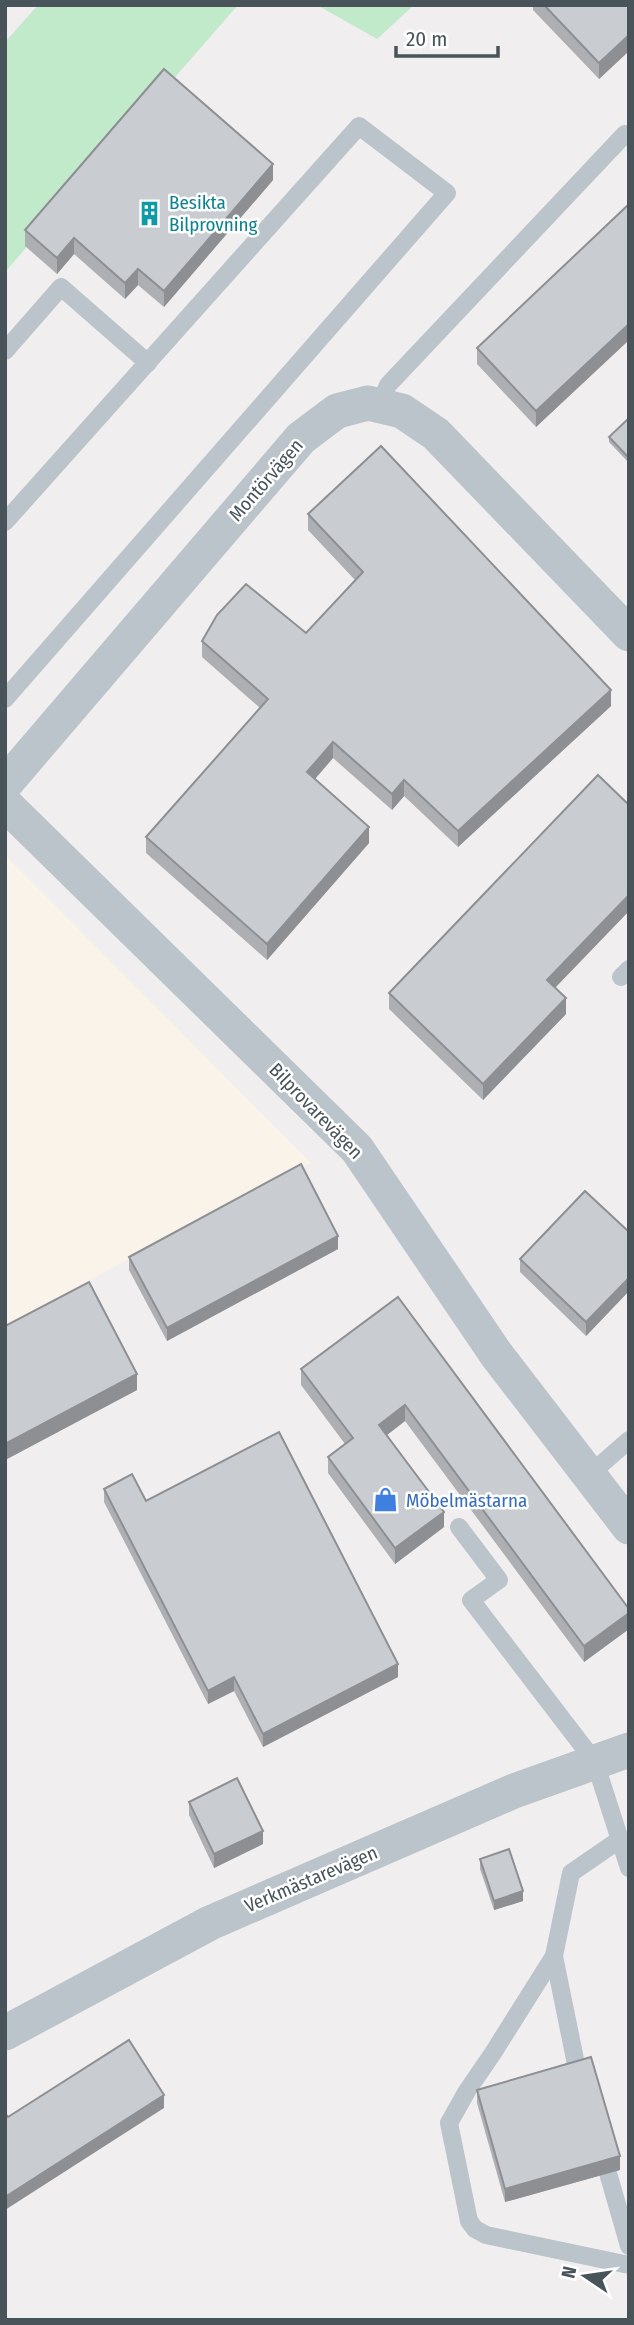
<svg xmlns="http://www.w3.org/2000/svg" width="634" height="2325" font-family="'Fira Sans Condensed',sans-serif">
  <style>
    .commercial { fill: #faf3e9 }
    .green { fill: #c1eacb }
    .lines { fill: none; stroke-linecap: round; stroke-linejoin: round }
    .service { stroke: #bbc4ca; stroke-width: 18 }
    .minor { stroke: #bbc4ca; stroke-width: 35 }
    .wall { fill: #adafb3 }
    .shaded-wall { fill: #8d8f92 }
    .building { fill: #c9ccd0; stroke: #8d8f92; stroke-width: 2 }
    .labels { text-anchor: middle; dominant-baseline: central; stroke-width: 5; stroke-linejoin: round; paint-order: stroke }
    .culture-label { font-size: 19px; fill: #0d838f; stroke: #fff; text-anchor: start }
    .street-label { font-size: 19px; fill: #48545a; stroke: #fff }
    .shop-label { font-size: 19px; fill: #366cbe; stroke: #fff; text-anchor: start }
  </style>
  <rect width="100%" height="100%" fill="#f1eeef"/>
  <polygon class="commercial" points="5,855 311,1163 184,1229 5,1326"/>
  <g class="green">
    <polygon points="38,5 238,5 5,272 5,42"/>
    <polygon points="317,5 414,5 377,39"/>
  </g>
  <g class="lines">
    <g class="service">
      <polyline points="5,351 61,287 148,363"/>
      <polyline points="379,406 388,385 625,134"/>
      <polyline points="5,522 359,126 447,193 5,699"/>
      <polyline points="621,977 629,969"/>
      <polyline points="589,1475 629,1440"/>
      <polyline points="459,1527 499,1580 471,1600 595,1762 629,1868"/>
      <polyline points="629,1843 619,1840 571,1873 554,1956 493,2053 467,2091 449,2123 469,2221 475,2229 486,2235 629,2265"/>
      <polyline points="554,1956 578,2074"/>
      <polyline points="608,2173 629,2246"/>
    </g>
    <g class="minor">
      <polyline points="5,784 301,438 337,411 368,403 402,411 436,434 629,634"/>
      <polyline points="5,804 357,1149 496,1354 629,1527"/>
      <polyline points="5,2033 210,1923 514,1791 629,1750"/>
    </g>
  </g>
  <g class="wall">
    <polygon points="533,5 629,5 629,51 599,79 533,10"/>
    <polygon points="273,180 164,307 138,285 125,299 74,254 57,274 25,246 25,230"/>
    <polygon points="629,208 629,340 536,427 477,364 477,348"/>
    <polygon points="629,418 629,463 609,442 609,437"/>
    <polygon points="308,514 611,706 458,847 404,796 392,810 333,758 315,779 369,843 267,960 146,853 146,837 260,708 202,657 202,641 306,633 355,580 308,530"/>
    <polygon points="629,805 629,911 555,988 566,1014 483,1100 389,1009 389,993"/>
    <polygon points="629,1232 629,1291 586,1336 520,1272 520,1259"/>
    <polygon points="338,1249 167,1341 129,1270 129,1257"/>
    <polygon points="398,1297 629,1609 629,1629 584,1662 405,1421 387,1435 444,1527 395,1564 328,1473 328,1457 345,1444 301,1385 301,1369"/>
    <polygon points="5,1326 137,1390 7,1459 5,1456"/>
    <polygon points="104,1489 146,1501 398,1677 263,1747 234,1691 208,1704 104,1502"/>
    <polygon points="189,1802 263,1844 214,1868 189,1815"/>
    <polygon points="480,1859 523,1901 494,1910 480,1869"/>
    <polygon points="477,2090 620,2170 505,2202 477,2103"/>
  </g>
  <g class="shaded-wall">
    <polygon points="629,35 629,51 599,79 599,63"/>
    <polygon points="273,164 273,180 164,307 164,291"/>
    <polygon points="74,238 74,254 57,274 57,258"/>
    <polygon points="138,269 138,285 125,299 125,283"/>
    <polygon points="629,324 629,340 536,427 536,411"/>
    <polygon points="611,690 611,706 458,847 458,831"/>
    <polygon points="333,742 333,758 307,788 307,772"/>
    <polygon points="404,780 404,796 392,810 392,794"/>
    <polygon points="369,827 369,843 267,960 267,944"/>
    <polygon points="629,895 629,911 547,996 547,980"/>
    <polygon points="566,998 566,1014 483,1100 483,1084"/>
    <polygon points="338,1236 338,1249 167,1341 167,1328"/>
    <polygon points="629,1278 629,1291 586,1336 586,1322"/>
    <polygon points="137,1374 137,1390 7,1459 7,1443"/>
    <polygon points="405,1405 405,1421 379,1441 379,1425"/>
    <polygon points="444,1512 444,1527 395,1564 395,1548"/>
    <polygon points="629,1613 629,1629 584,1662 584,1646"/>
    <polygon points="398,1664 398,1677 263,1747 263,1734"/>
    <polygon points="234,1677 234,1691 208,1704 208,1691"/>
    <polygon points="263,1831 263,1844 214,1868 214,1854"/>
    <polygon points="523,1891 523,1901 494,1910 494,1901"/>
    <polygon points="164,2095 164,2108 5,2210 5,2197"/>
    <polygon points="620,2156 620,2170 505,2202 505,2189"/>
  </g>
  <g class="building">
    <polygon points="544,5 629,5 629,35 599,63"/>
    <polygon points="164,69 273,164 164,291 138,269 125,283 74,238 57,258 25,230"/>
    <polygon points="627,206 629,208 629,324 536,411 477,348"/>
    <polygon points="629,418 629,458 609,437"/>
    <polygon points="381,446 611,690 458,831 404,780 392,794 333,742 307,772 369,827 267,944 146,837 268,699 202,641 217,615 246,584 306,633 363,572 308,514"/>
    <polygon points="598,775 629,805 629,895 547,980 566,998 483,1084 389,993"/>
    <polygon points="301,1164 338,1236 167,1328 129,1257"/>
    <polygon points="585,1191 629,1232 629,1278 586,1322 520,1259"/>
    <polygon points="89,1282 137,1374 7,1443 5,1440 5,1326"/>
    <polygon points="398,1297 629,1609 629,1613 584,1646 405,1405 379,1425 444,1512 395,1548 328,1457 353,1438 301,1369"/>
    <polygon points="279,1432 398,1664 263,1734 234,1677 208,1691 104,1489 132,1474 146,1501"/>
    <polygon points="237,1778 263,1831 214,1854 189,1802"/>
    <polygon points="509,1849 523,1891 494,1901 480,1859"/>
    <polygon points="129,2040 164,2095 5,2197 5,2113 8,2117"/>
    <polygon points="591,2057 620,2156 505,2189 477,2090"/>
  </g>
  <defs>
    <symbol id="building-bare" viewBox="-9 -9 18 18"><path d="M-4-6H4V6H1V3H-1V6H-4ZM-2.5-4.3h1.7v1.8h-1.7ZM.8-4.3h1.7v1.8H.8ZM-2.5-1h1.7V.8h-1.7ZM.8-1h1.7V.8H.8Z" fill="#0f9aa8" stroke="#fff" stroke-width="2.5" paint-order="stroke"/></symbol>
    <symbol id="shop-bare" viewBox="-9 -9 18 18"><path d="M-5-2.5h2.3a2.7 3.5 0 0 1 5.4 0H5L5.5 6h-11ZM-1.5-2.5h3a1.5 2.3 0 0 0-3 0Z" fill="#3f7fe0" stroke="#fff" stroke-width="2.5" paint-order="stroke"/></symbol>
  </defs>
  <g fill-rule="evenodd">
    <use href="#building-bare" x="132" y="196" width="35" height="35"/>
    <use href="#shop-bare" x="368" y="1482" width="35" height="35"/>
  </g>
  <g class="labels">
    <g class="culture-label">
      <text x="169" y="202">Besikta<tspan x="169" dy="22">Bilprovning</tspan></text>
    </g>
    <g class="street-label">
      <text transform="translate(266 480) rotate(-49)">Montörvägen</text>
      <text transform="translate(316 1111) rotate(46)">Bilprovarevägen</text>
      <text transform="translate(311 1879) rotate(-23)">Verkmästarevägen</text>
    </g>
    <g class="shop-label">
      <text x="406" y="1500">Möbelmästarna</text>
    </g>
  </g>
  <rect width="634" height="2325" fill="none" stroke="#48545a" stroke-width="14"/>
  <g transform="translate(585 2276) rotate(283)" stroke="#ffffff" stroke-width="5" paint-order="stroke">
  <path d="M0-5L12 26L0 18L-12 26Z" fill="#48545a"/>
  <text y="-10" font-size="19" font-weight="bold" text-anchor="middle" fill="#48545a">N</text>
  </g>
  <path d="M396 46v10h102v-10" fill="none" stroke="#48545a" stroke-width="3.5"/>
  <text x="406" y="46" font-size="21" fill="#48545a" stroke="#ffffff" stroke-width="5" paint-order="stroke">20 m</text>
</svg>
